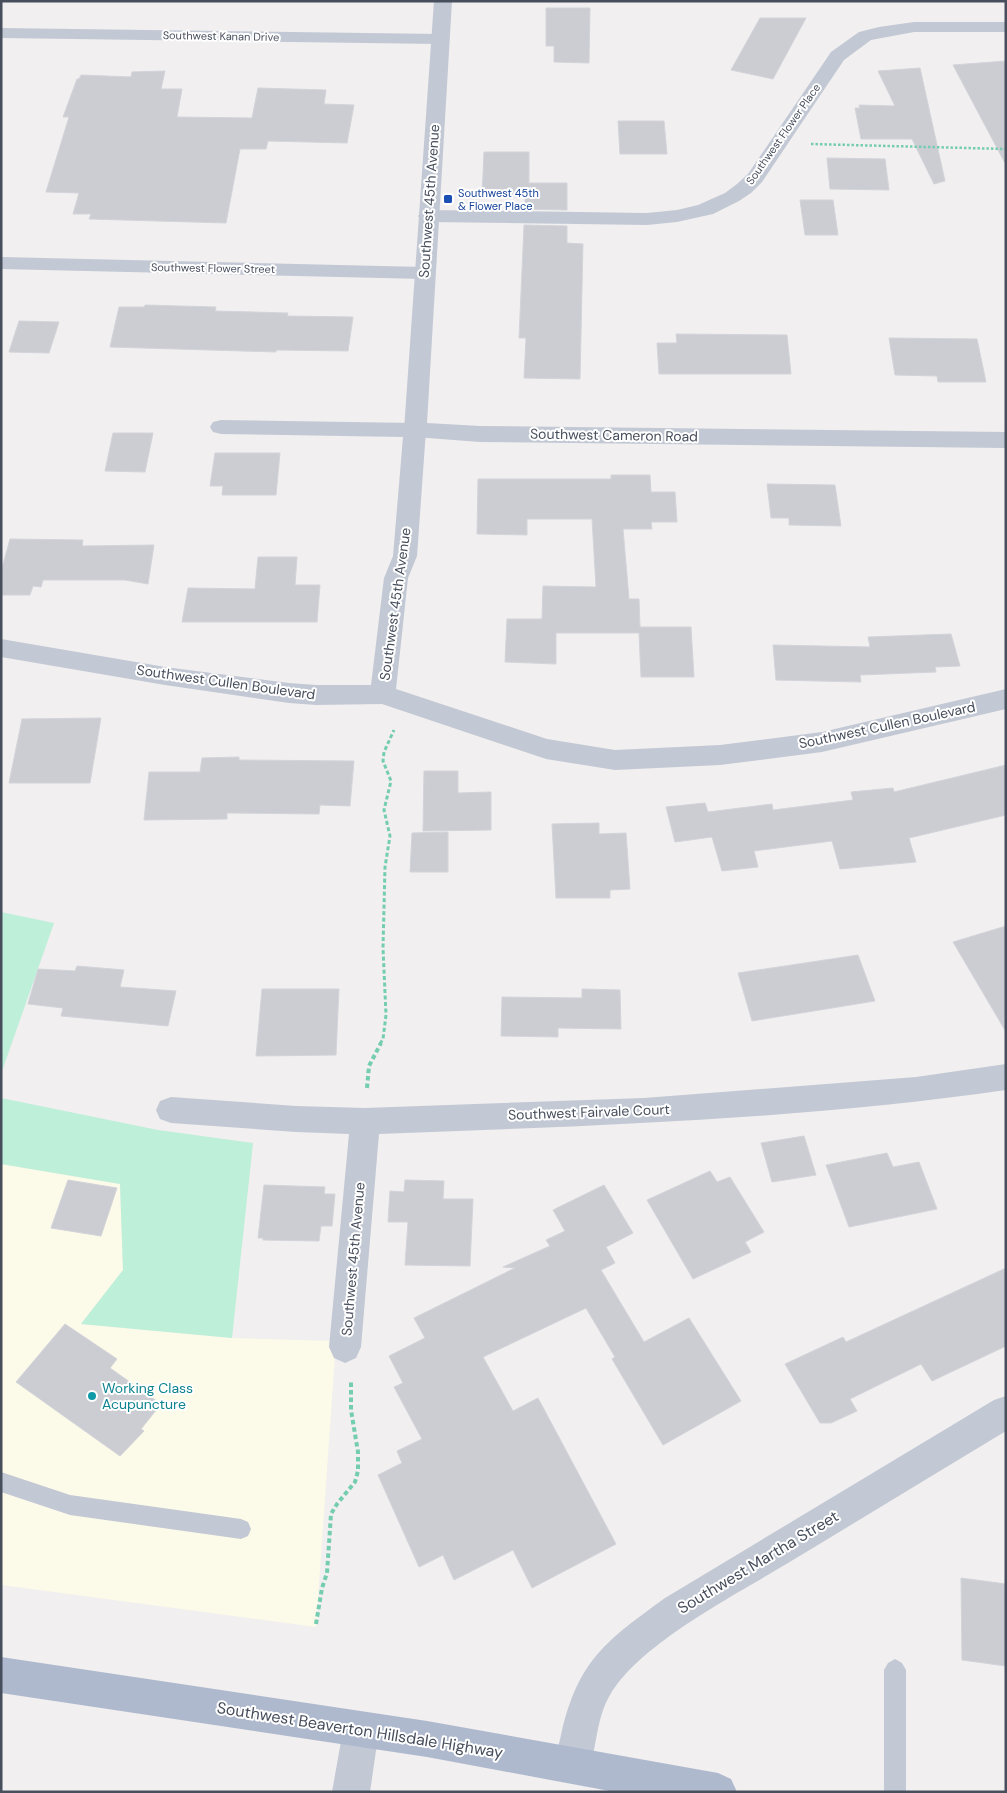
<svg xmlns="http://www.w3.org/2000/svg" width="1007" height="1793" font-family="'DM Sans',sans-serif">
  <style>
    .commercial { fill: #fcfae8 }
    .green { fill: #bdefd9 }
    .building { fill: #cccdd3; stroke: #d3d4da }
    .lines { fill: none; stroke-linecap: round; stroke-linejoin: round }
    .path-far2 { stroke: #75cdb1; stroke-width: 2.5; stroke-dasharray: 2.5 2; stroke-linecap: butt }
    .path-far1 { stroke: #75cdb1; stroke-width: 3; stroke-dasharray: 4 2.5; stroke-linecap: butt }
    .path { stroke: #75cdb1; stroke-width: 4; stroke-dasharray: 4.5 3; stroke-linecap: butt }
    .service { fill: #c2c8d4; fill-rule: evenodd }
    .minor { fill: #c2c8d4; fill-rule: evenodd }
    .tertiary { fill: #c2c8d4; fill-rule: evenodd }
    .primary { fill: #afb9ce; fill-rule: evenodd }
    .transit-dot { fill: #1a4fb4; stroke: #fff; stroke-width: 2 }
    .culture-dot { fill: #0f9aa8; stroke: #fff; stroke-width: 2 }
    .labels { text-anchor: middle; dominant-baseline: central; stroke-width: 4; stroke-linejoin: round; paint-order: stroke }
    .far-street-label { font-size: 11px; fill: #474e5c; stroke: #fff }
    .far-transit-label { font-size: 11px; fill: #164399; stroke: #fff; text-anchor: start }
    .street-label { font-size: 14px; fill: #474e5c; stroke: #fff }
    .culture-label { font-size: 14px; fill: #0d838f; stroke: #fff; text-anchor: start }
    .near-street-label { font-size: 16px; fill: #474e5c; stroke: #fff }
  </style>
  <rect width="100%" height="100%" fill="#f1efef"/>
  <polygon class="commercial" points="1,1164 120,1184 123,1270 81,1324 232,1338 336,1341 316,1627 1,1585"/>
  <g class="green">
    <polygon points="1,912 54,923 1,1074"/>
    <polygon points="1,1098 158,1130 253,1143 232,1338 81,1324 123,1270 120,1184 1,1164"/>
  </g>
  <g class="building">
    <polygon points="546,8 590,8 589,63 554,62 554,46 546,46"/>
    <polygon points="760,18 806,18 773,79 731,70"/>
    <polygon points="1006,61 1006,165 953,65"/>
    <polygon points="920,68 945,181 934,184 912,139 861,139 855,108 860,108 859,105 895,106 878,71"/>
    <polygon points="165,71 161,89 182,89 177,117 252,118 258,88 326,90 324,104 354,105 347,143 268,141 266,149 240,149 226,223 89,219 91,214 73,214 79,193 46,192 69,117 63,117 77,79 79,79 81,75 131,77 132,72"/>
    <polygon points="618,121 664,121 667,154 620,154"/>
    <polygon points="484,152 529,152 529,183 567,183 567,210 525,209 525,197 482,196"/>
    <polygon points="827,158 885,159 889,190 830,189"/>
    <polygon points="800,200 833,200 838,235 805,235"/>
    <polygon points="524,225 567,226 567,243 583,244 580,379 524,378 526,338 519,338"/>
    <polygon points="145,305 216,307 215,311 288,313 287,316 353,317 348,351 276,350 276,352 110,347 119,307 144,307"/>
    <polygon points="19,321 59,322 49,353 9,352"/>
    <polygon points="676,334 787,335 791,374 659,374 657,343 677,343"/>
    <polygon points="889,338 977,339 986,382 938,382 937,376 895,375"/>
    <polygon points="113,433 153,433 145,472 105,471"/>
    <polygon points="215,453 280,453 276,495 222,495 223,486 210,486"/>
    <polygon points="611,475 650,475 651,492 675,492 677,522 651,522 652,529 623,529 629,599 639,599 640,627 691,627 694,677 641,677 639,633 556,633 556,664 505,662 507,619 542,619 543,586 596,587 592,519 527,519 527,535 477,534 478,479 611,479"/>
    <polygon points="767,484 835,485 841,526 789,525 789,518 771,518"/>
    <polygon points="10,539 83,540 82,546 154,545 148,584 125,580 43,580 41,587 33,586 30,595 1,595 1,572"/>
    <polygon points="258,557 297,557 295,585 320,585 317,622 182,622 188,588 255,589"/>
    <polygon points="951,634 960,666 935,667 936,672 860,675 861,682 776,680 773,645 870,647 868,637"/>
    <polygon points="101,718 90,783 9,783 22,719"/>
    <polygon points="239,757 239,760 354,761 350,806 320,805 319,814 227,813 227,819 144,820 149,772 200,772 202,758"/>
    <polygon points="1006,765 1006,815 909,838 916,862 840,869 832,841 754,851 758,867 722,871 712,837 675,842 666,807 705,803 708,812 772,804 773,810 853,800 851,792 893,788 894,792"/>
    <polygon points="424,771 458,771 458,793 491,792 491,830 423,831"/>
    <polygon points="599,823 599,834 626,833 630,889 610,890 610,898 556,898 552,824"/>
    <polygon points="448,832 448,872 410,872 412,833"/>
    <polygon points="1006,926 1006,1032 953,942"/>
    <polygon points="858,955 875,1001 752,1021 738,973"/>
    <polygon points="77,966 124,970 120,987 176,991 168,1026 61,1016 63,1008 28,1004 38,969 75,971"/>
    <polygon points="262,989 339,989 336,1055 256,1056"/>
    <polygon points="582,989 620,990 621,1029 558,1028 558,1037 501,1036 502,997 582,998"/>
    <polygon points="804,1136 816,1175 772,1182 761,1143"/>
    <polygon points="887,1153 893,1167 919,1162 937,1209 849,1227 826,1165"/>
    <polygon points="710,1171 717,1182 730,1177 764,1232 745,1242 751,1252 693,1279 647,1200"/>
    <polygon points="68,1180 117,1188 101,1236 51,1228"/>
    <polygon points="405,1180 444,1181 443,1199 473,1199 470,1266 405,1265 408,1222 388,1222 390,1191 404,1192"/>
    <polygon points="264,1185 325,1187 324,1194 335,1194 332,1226 321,1226 319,1241 263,1240 263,1238 258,1238"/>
    <polygon points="604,1185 633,1233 606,1247 615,1263 601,1270 644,1342 689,1318 741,1401 663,1445 612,1359 615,1357 586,1308 483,1357 513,1411 538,1398 616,1544 532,1588 513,1550 454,1580 443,1555 419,1567 378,1475 402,1463 397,1451 422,1439 394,1387 403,1383 389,1356 425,1338 414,1318 515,1268 503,1267 550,1246 546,1240 565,1231 553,1210"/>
    <polygon points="1006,1268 1006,1346 932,1381 921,1364 850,1399 857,1411 831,1423 820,1423 785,1364 843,1337 846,1342"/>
    <polygon points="65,1324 117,1359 110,1368 161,1404 141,1429 144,1431 120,1456 16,1382"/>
    <polygon points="961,1578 1006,1584 1006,1666 962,1660"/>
  </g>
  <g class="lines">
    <polyline class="path-far2" points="811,144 1006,149"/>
    <polyline class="path-far1" points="380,1044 383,1039 386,1015 383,948 385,867 390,836 384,810 391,781 383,761 384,752 394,730"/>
    <g class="path">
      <polyline points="367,1088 369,1066 381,1043"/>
      <polyline points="316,1624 322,1588 327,1573 331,1514 337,1504 355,1482 358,1471 358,1452 351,1410 351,1381"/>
    </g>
    <g class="service">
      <polygon points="1,1472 70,1495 241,1519 248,1522 251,1529 248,1536 241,1539 70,1515 1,1492"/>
      <polygon points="895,1659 902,1663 906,1670 906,1792 884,1792 884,1670 888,1663"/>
    </g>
    <g class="minor">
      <polygon points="914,22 1006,22 1006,32 914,32 871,40 844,60 762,182 751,193 739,201 713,214 677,222 647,225 428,222 421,220 418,216 421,212 428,210 647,213 677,210 698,205 725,193 737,184 748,174 831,52 859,32 879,27"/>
      <polygon points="1,28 440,34 446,35 449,39 446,43 440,44 1,38"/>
      <polygon points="1,257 424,267 431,268 434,273 431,278 424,279 1,269"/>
      <polygon points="221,420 415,423 423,425 426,430 417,556 408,578 396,689 547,739 615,750 720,745 822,732 1006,689 1006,709 822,752 720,765 615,770 546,759 382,704 316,705 289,703 165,685 1,657 1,639 165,667 289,683 316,685 371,685 384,578 393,556 403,437 221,434 213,432 210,427 213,422"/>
      <path d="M1006,1064V1090C798,1120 588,1126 379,1134L361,1347L356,1358L345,1363L334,1358L329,1347L349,1134L296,1132L171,1123L160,1119L156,1110L160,1101L171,1097L296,1106L365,1108L644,1098L916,1077Z"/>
      <path d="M1006,1396V1431C933,1475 861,1519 788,1563C737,1594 639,1644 610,1695C595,1720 597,1753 586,1779L573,1784L560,1779C553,1761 557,1753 561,1735C578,1660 606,1641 665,1598L994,1400Z"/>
      <polygon points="361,1712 374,1717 379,1730 370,1792 332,1792 343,1730 348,1717"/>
    </g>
    <polygon class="tertiary" points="434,1 452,1 427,423 480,426 1006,432 1006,448 480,442 415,437 407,435 404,430"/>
    <polygon class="primary" points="1,1657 427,1721 718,1773 731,1779 737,1792 615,1792 427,1757 1,1693"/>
  </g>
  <rect class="transit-dot" x="443" y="194" width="10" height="10" rx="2.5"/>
  <circle class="culture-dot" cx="92" cy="1396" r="5"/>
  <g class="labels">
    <g class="far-street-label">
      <text transform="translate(221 36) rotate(1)">Southwest Kanan Drive</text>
      <text transform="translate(783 134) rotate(-55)">Southwest Flower Place</text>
      <text transform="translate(213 268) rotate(1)">Southwest Flower Street</text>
    </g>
    <g class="far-transit-label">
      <text x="458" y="193">Southwest 45th<tspan x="458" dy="13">&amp; Flower Place</tspan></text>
    </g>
    <g class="street-label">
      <text transform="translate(429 201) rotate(-86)">Southwest 45th Avenue</text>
      <text transform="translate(614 435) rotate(1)">Southwest Cameron Road</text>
      <text transform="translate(395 604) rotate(-82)">Southwest 45th Avenue</text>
      <text transform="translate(226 682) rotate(8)">Southwest Cullen Boulevard</text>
      <text transform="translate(887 725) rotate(-12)">Southwest Cullen Boulevard</text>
      <text transform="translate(589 1112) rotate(-2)">Southwest Fairvale Court</text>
      <text transform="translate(353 1259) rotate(-85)">Southwest 45th Avenue</text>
    </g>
    <g class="culture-label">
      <text x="102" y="1388">Working Class<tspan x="102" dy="16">Acupuncture</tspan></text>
    </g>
    <g class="near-street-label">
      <text transform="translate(758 1562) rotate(-31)">Southwest Martha Street</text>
      <text transform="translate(360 1730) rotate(9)">Southwest Beaverton Hillsdale Highway</text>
    </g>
  </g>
  <rect width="1007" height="1793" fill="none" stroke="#474e5c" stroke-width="5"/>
</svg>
